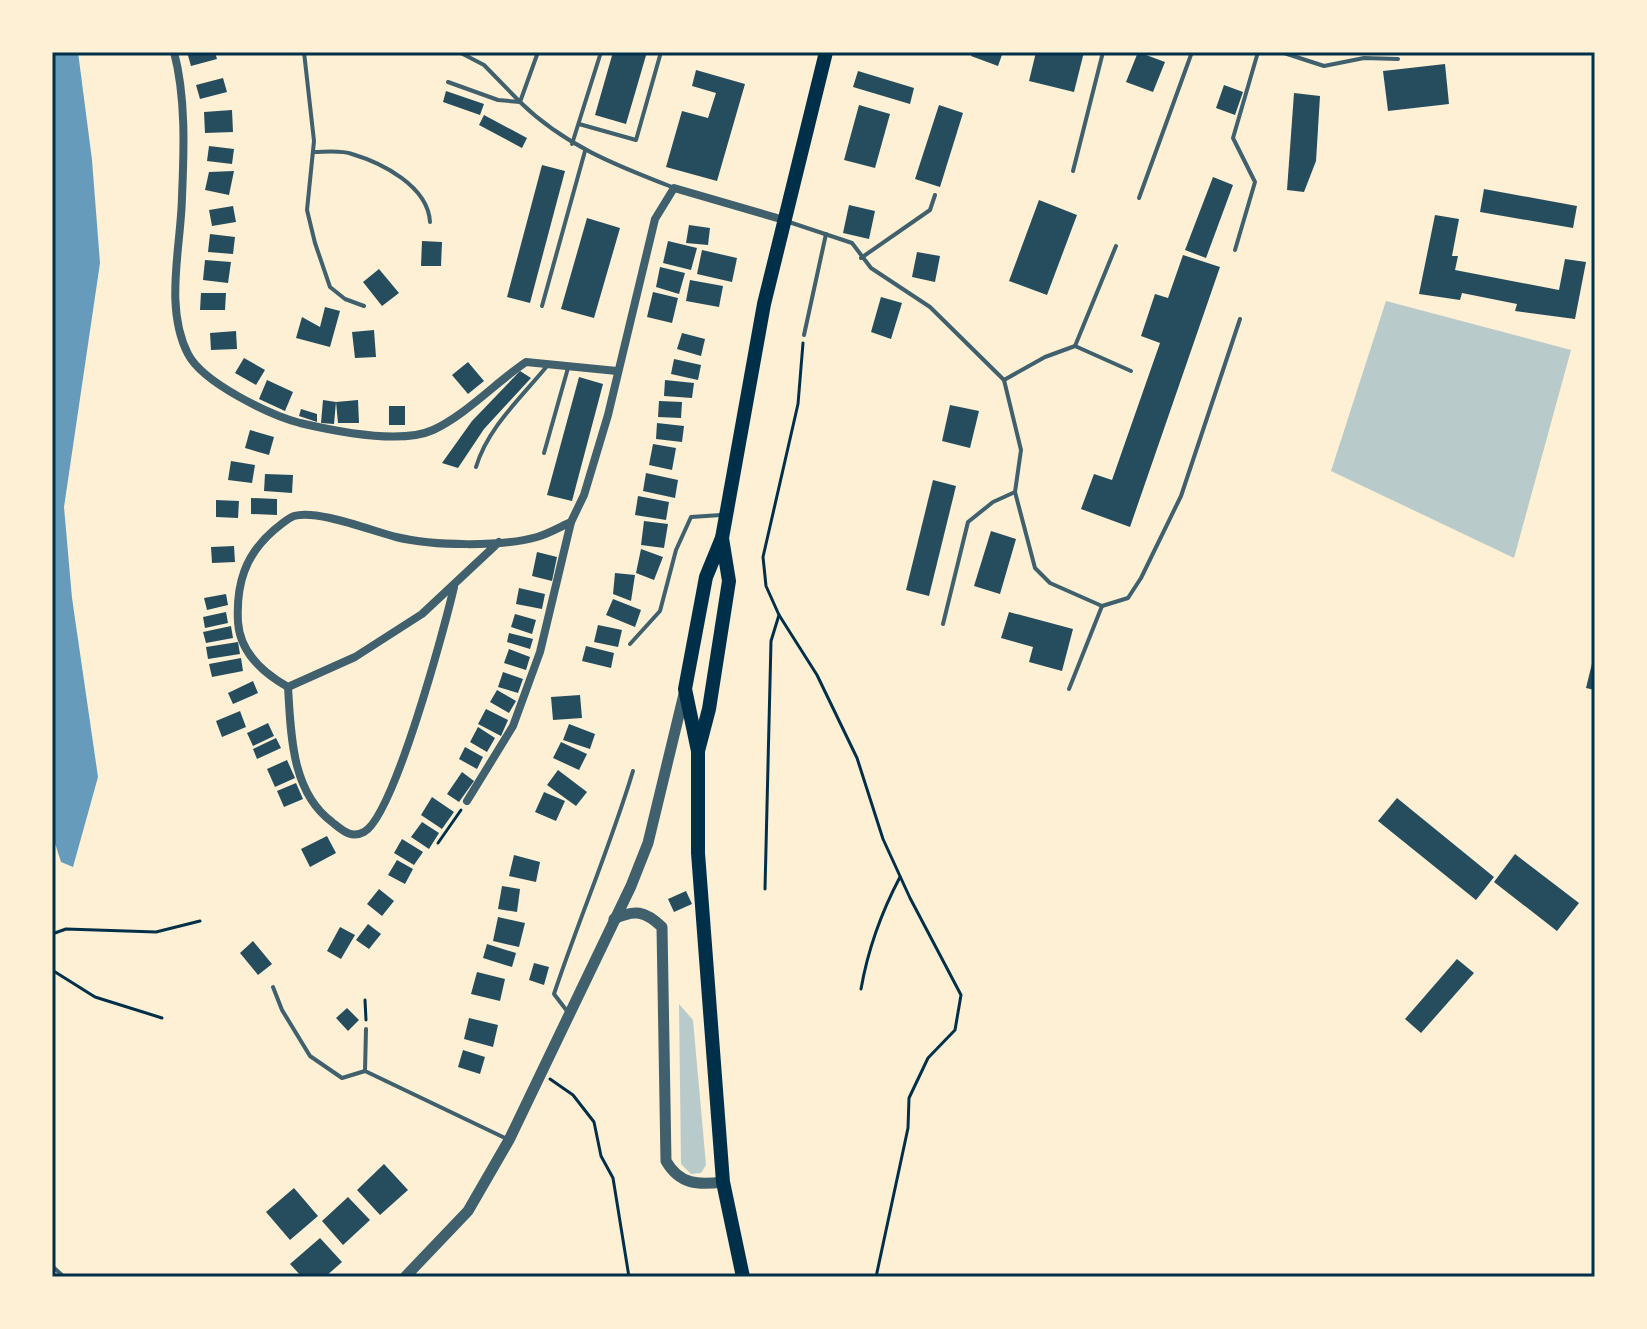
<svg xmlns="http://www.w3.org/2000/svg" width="1647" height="1329" font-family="'Noto Serif',serif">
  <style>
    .green { fill: #b9caca }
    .water { fill: #669bbc }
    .building { fill: #264d5e }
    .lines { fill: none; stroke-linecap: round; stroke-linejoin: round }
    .path { stroke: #003049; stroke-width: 3 }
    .service { stroke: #3f606c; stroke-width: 4 }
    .minor { stroke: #3f606c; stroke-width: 8 }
    .tertiary { stroke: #3f606c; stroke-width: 11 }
    .primary { stroke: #003049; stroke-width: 14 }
    .neatline { fill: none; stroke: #003049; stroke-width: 3 }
  </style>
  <rect width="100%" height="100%" fill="#fdf0d5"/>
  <g class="green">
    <polygon points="1386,301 1571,350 1514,558 1331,471"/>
    <polygon points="679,1004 693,1020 706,1165 701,1173 691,1174 681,1164"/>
  </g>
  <polygon class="water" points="52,52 78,52 92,160 100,263 64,507 72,598 98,777 73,867 61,862 52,834"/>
  <g class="building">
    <polygon points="187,52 215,52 217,59 191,66"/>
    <polygon points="613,52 647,52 626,124 595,115"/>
    <polygon points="973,52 1003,52 998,66 971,56"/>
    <polygon points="1036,52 1084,52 1074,92 1029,81"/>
    <polygon points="1138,52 1165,62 1153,92 1126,82"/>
    <polygon points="1445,64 1449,104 1388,111 1383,71"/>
    <polygon points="696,70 745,84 717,181 666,167 682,111 708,118 716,93 692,86"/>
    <polygon points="858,71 914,88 910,104 853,87"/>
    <polygon points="223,78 227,92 200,99 196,85"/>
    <polygon points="1224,85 1243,92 1235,115 1216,108"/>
    <polygon points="446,91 484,104 480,115 443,102"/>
    <polygon points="1294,93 1320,96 1316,161 1304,192 1287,190"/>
    <polygon points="859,105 890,114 875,168 844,160"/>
    <polygon points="939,105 963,113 940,187 915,179"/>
    <polygon points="232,110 233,132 205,133 204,112"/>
    <polygon points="484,115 527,138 522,148 479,125"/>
    <polygon points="209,146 234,149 232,164 207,161"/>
    <polygon points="542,165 565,171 530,303 507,297"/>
    <polygon points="234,171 229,195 205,190 209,172"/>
    <polygon points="1213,177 1233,185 1206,258 1185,250"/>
    <polygon points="1484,189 1577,206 1573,228 1480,212"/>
    <polygon points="1039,200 1077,215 1047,295 1009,281"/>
    <polygon points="849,205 875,211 869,239 843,233"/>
    <polygon points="233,206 236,222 212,226 209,210"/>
    <polygon points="1435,215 1459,219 1452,256 1458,256 1455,270 1559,290 1565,259 1586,262 1575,319 1515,311 1517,304 1462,293 1460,300 1419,294"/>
    <polygon points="587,218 620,228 594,318 561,309"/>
    <polygon points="689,225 710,228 708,245 686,243"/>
    <polygon points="210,234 235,237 233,254 208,252"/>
    <polygon points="422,241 442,242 441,266 421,266"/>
    <polygon points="668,241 697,248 691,270 663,263"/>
    <polygon points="702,250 737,258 732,282 697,274"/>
    <polygon points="917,252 940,256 935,282 912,277"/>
    <polygon points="1183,255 1220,267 1130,527 1081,509 1094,474 1112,480 1160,343 1141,336 1155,294 1168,298"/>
    <polygon points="205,260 231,262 228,283 203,280"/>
    <polygon points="660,267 685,273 679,294 656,287"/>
    <polygon points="379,269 399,293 382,306 363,282"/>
    <polygon points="690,280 723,286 719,307 686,301"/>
    <polygon points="653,292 678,298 672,323 647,317"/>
    <polygon points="201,293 226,293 225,310 200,310"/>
    <polygon points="881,297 902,303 891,339 871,332"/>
    <polygon points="325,307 340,311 330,347 296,338 302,317 320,327"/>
    <polygon points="374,330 376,357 355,358 352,332"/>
    <polygon points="236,331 237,349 211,350 210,333"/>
    <polygon points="682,333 705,339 701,356 677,349"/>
    <polygon points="244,358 265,370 256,385 235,373"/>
    <polygon points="674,359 701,365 698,380 671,374"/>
    <polygon points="468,362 484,381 468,394 452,375"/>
    <polygon points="520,371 531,378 484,429 458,468 442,463 472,421"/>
    <polygon points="579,377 603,384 572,501 547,495"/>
    <polygon points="267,380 293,392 285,411 259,399"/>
    <polygon points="665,380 694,383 692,398 664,396"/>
    <polygon points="323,400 336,402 334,424 321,423"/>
    <polygon points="358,400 359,423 338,423 336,402"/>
    <polygon points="659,401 682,402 681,418 658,417"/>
    <polygon points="950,405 979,411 970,448 942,441"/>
    <rect x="389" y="406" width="16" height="19"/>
    <polygon points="301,409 317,414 317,422 299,416"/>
    <polygon points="657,423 684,426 682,442 656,439"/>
    <polygon points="250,430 274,437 269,455 245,448"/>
    <polygon points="653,444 676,448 672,470 649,465"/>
    <polygon points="231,461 255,465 252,483 228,480"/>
    <polygon points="646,473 678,480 675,498 643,491"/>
    <polygon points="265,474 293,475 292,493 264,491"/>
    <polygon points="933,480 956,486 929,596 906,590"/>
    <polygon points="638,496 669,502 666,520 635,515"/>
    <polygon points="251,498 277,499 277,515 251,514"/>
    <polygon points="216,500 239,501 238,518 216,517"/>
    <polygon points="644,521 668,524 664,548 641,545"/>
    <polygon points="991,531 1016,539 1000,594 974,586"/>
    <polygon points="234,546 235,562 212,563 211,547"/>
    <polygon points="641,549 663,557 654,580 636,573"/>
    <polygon points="537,552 557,557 552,581 532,576"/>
    <polygon points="615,573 635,575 631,601 613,594"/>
    <polygon points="519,588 545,594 542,609 516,604"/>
    <polygon points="226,594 228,605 207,610 204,598"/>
    <polygon points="613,599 641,610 635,627 606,615"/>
    <polygon points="226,612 228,623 205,628 203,617"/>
    <polygon points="1009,612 1073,629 1062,671 1029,662 1033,647 1001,638"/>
    <polygon points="515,614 536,620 532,634 511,627"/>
    <polygon points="598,625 622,630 618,647 594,642"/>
    <polygon points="231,626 233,638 206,643 203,632"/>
    <polygon points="509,633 533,639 530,649 507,642"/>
    <polygon points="238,642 240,654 208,659 206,647"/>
    <polygon points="586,646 614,653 611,668 582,661"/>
    <polygon points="509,649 530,657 526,670 504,663"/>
    <polygon points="1595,651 1595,690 1586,688"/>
    <polygon points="241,658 243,671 212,677 209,664"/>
    <polygon points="503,672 523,679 518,693 498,687"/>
    <polygon points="253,681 258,693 233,704 228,693"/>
    <polygon points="497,690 516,701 509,713 490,702"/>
    <polygon points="580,695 582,718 553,720 551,697"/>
    <polygon points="486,709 508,720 501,736 478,724"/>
    <polygon points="240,711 246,727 222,737 216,721"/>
    <polygon points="268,723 274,736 253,746 247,733"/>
    <polygon points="569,724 595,734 590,749 563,740"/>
    <polygon points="478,727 495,738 487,752 470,742"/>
    <polygon points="276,738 281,748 257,759 253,749"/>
    <polygon points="561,742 587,754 579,770 553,758"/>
    <polygon points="465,747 483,757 477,769 459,759"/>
    <polygon points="287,760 295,778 275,787 267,769"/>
    <polygon points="558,770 587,792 576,806 547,785"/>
    <polygon points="462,772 474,781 459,802 447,794"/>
    <polygon points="296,783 303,799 284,807 277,791"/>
    <polygon points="544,792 565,801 556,821 535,812"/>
    <polygon points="432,797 454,812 442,829 421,815"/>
    <polygon points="1397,798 1494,877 1476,900 1378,821"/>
    <polygon points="422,822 439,833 429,849 411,837"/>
    <polygon points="327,836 336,853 310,867 301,849"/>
    <polygon points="402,839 423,852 414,865 394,853"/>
    <polygon points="1515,854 1579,903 1557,931 1494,882"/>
    <polygon points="514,855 540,862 536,882 509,876"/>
    <polygon points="397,860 413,869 405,884 388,875"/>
    <polygon points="502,886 520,889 517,912 498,909"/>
    <polygon points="379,889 394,901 382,916 367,904"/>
    <polygon points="686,891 692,904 674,912 668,899"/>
    <polygon points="498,917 525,923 519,947 493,941"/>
    <polygon points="368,924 381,934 369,949 356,940"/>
    <polygon points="340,927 355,935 341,959 327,951"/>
    <polygon points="253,941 272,964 258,975 240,953"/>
    <polygon points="487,944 516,953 512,967 483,958"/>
    <polygon points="1457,959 1474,973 1421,1033 1405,1019"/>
    <polygon points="534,963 549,967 544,985 529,980"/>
    <polygon points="477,972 505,979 500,1001 471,994"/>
    <polygon points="347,1008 359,1020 348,1031 336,1018"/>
    <polygon points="469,1018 498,1025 493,1047 464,1039"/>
    <polygon points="463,1050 485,1057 480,1074 458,1067"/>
    <polygon points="384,1164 408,1190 380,1215 357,1190"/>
    <polygon points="294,1188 318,1216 290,1240 266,1212"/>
    <polygon points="348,1197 370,1220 343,1245 322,1221"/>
    <polygon points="320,1238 342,1262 325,1277 302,1277 290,1264"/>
  </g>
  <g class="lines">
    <g class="path">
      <polyline points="803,343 798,404 763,557 766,586 779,615 817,675 857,758 883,839 910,898 961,995 955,1030 928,1058 909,1098 908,1128 876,1277"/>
      <polyline points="438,843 461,810"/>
      <polyline points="765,889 771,641 779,615"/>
      <polyline points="52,934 66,929 156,932 200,921"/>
      <polyline points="52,970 95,997 162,1018"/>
      <path d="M861,989C868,949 881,913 900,877"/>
      <polyline points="365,1000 366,1020"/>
      <polyline points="550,1079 573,1095 594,1122 601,1156 613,1178 629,1277"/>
    </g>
    <g class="service">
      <polyline points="304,52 314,141 307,210 315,243 330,287 345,299 364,306"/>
      <polyline points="459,52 484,65 520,102 538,52"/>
      <polyline points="1281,52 1324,66 1364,58 1398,59"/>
      <path d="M448,82L498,100L520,102C564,145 615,165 672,187"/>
      <polyline points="579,124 636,140 661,52"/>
      <polyline points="572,144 601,52"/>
      <path d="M313,152C326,152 341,150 352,154C382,163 428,186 430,222"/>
      <polyline points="1073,171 1103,52"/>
      <polyline points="1139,198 1192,52"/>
      <polyline points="789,222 852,243 871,268 930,307 1004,380 1021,450 1015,492 1035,568 1050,583 1102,606 1069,689"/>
      <polyline points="1235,250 1255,182 1233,138 1258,52"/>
      <polyline points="861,258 930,210 935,195"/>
      <polyline points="542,306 585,151"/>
      <polyline points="804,335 826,234"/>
      <polyline points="1075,346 1131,371"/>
      <polyline points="1004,380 1045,357 1075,346 1116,246"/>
      <polyline points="544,453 568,368"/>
      <path d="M476,467C488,427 521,398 547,366"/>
      <polyline points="1102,606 1128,598 1141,578 1181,496 1240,319"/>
      <polyline points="943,624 968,522 993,502 1015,492"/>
      <polyline points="630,644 660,611 676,550 691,517 721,515"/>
      <polyline points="273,987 282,1010 310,1056 342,1078 365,1071"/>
      <path d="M567,1011L554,994C579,919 610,847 633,771"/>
      <polyline points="366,1029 365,1071 505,1138"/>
      <polyline points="52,1266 64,1277"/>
    </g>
    <g class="minor">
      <path d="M174,52C186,97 184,150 182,197C181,247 164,307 188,354C203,383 270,415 300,423C334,431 400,445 433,430C467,414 495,383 526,362L617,371"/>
      <path d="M499,542L422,614L355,657L288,687C263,673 240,653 238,622C236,584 245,555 274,530C279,526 288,518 294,516C317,509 372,531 396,537C433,546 501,547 537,537C548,534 560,527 571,522"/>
      <path d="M288,687C291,733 291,792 332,822C342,830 351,839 364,832C394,816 445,626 454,587"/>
      <polyline points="467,801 513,726 540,652 571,522 584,495 608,415 655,219 674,188 784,220"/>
    </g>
    <g class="tertiary">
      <path d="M614,919C635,909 645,911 662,927L666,1161C680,1185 698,1185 723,1182"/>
      <polyline points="405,1277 468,1211 509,1140 631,886 648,843 684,694"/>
    </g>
    <g class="primary">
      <polyline points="722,538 729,581 709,709 698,751 698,853 723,1182 743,1277"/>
      <polyline points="698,751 685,689 706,577 722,538 764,304 826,52"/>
    </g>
  </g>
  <rect width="1647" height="1329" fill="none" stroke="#fdf0d5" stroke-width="108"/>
  <rect x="54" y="54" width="1539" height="1221" class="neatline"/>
</svg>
